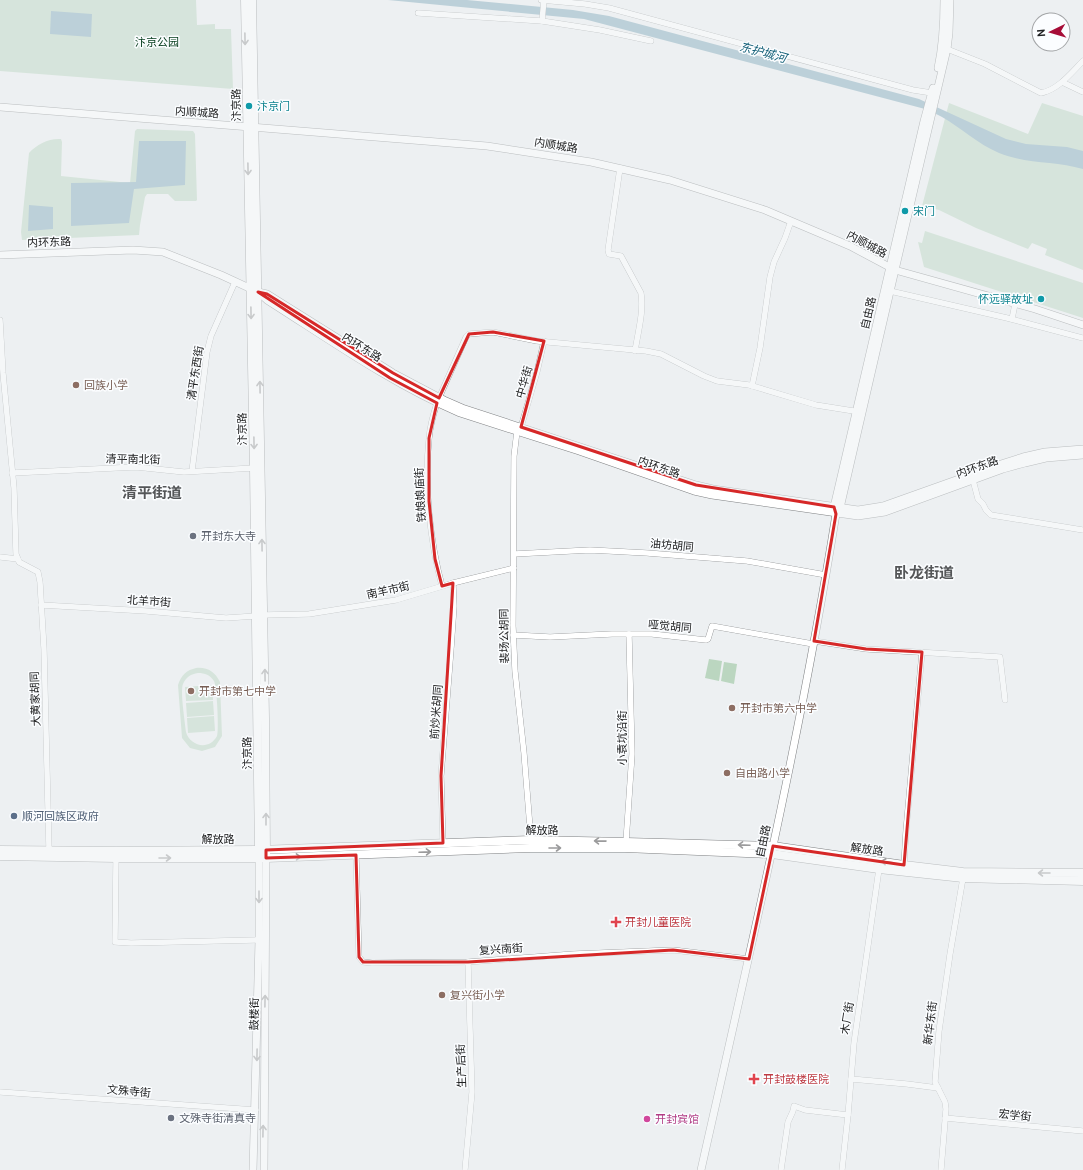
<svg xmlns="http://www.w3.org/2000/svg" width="1083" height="1170" font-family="Cabin,'Noto Sans SC',sans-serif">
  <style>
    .green { fill: #bbd6c0; fill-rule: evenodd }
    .water { fill: #82a9ba }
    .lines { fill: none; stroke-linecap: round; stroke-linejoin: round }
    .minor-casing { stroke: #7f8183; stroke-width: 6 }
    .tertiary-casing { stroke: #7f8183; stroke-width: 8 }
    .secondary-casing { stroke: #7f8183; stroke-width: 9 }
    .minor { stroke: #fff; stroke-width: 5.5 }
    .tertiary { stroke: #fff; stroke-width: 7 }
    .secondary { stroke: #fff; stroke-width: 8 }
    .oneway { stroke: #9b9b9c }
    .marked { fill: none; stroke: #d62828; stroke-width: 3; stroke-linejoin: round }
    .culture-dot { fill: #0f9aa8; stroke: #fbfdff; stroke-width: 1.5 }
    .education-dot { fill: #8d6e63; stroke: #fbfdff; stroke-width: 1.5 }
    .worship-dot { fill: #6b7280; stroke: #fbfdff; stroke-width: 1.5 }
    .service-dot { fill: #5c6f8a; stroke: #fbfdff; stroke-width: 1.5 }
    .health-dot { fill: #e0444e; stroke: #fbfdff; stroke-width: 1.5 }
    .hotel-dot { fill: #d1479c; stroke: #fbfdff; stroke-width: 1.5 }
    .labels { text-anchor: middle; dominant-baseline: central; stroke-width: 3; stroke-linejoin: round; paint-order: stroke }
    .park-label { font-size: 11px; fill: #013918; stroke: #fbfdff }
    .street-label { font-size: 11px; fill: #202122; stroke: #fbfdff }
    .culture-label { font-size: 11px; fill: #0d838f; stroke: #fbfdff; text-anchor: start }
    .education-label { font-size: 11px; fill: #785e54; stroke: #fbfdff; text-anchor: start }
    .worship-label { font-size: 11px; fill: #5b616d; stroke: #fbfdff; text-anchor: start }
    .service-label { font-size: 11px; fill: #4e5e75; stroke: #fbfdff; text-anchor: start }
    .health-label { font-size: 11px; fill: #be3a42; stroke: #fbfdff; text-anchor: start }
    .hotel-label { font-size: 11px; fill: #b23c85; stroke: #fbfdff; text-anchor: start }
    .water-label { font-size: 12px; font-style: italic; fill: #135f77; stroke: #fbfdff }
    .district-label { font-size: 15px; font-weight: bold; fill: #545658; stroke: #fbfdff }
  </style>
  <rect width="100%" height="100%" fill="#edf0f2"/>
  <g class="green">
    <polygon points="0,0 196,0 197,25 215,24 215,29 231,29 233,89 0,71"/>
    <polygon points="949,103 1028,134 1042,103 1083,116 1083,270 1045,255 1047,249 1032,243 1028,249 976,228 939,210 922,206"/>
    <path d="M137,129L193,131L195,134L197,200L196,201H175L168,194H147L145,197L140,225L139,235L22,240L21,232L29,153C37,144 49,138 61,139L62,142L61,176L130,183L135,131Z"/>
    <polygon points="925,231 1083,283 1083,318 924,267 918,242 922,243"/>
    <polygon points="709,659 722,661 719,681 705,678"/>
    <polygon points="724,662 737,664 734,684 721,681"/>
    <path d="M196,668C208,667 215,672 220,682L222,736L215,747L202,751L190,748L182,738L178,685C181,675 187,670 196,668ZM198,673C205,673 210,675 214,681C217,686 219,731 217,736C209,751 190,746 186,732C185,722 180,691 183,684C186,677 191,674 198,673Z"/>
    <polygon points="212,685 213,700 186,701 185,687"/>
    <polygon points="213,701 214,715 187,717 186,703"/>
    <polygon points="214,716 215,731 188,733 187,718"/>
  </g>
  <g class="water">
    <path d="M388,0H467L573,10L609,16L919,99L1006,139L1026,144L1067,147L1083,151V169C1055,161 1026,164 999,153C978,144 961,128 942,117C937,114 931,112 925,109L584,19Z"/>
    <polygon points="51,11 92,14 91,37 50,34"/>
    <polygon points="139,141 186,141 185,185 134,189 129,223 71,226 71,183 136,182"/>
    <polygon points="29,205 53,207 53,229 28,231"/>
  </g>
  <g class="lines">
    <defs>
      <g id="minor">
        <polyline points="541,0 585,4 609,8 913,90 932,93"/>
        <polyline points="418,13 542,21 600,30 651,41"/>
        <polyline points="542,21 544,0"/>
        <path d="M947,49L985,64L1041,93C1058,90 1071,73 1083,61"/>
        <polyline points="1062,82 1083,92"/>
        <path d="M620,168L608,250L609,254L621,256L641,293C644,311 638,332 635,351"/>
        <polyline points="890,291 1007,318 1083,338"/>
        <polyline points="1012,319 1015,304"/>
        <polyline points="0,320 3,373 14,488 16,554 19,562 38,572 40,582 44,649 49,850"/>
        <polyline points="752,386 760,348 770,277 774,262 785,238 791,221"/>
        <polyline points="439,398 466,337 469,334 493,332 537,341 646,351 661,354 704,376 717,381 749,385 816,405 860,412"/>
        <path d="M437,403C433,415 430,426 429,439C424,486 430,541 442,586"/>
        <polyline points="521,427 537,372 544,341"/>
        <polyline points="517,431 514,456 513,626 515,671 524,753 531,840"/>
        <polyline points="192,471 207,352 211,336 235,282"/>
        <polyline points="12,473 136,467 184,472 254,468"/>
        <polyline points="973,480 978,499 983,504 986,510 991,515 1083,530"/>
        <polyline points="514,554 590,550 647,553 747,561 826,575"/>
        <polyline points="0,557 18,559"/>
        <polyline points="41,605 146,611 226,618 256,616"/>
        <polyline points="263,615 309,614 396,600 453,583 514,568"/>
        <polyline points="513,635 550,637 612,634 652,634 706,640 708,639 712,626 813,644"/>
        <polyline points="814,641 866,649 1000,657 1005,700"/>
        <polyline points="626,842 632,754 629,634"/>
        <polyline points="443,843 441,776 451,649 454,606 453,583"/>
        <polyline points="356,855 359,957 363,962 372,963 468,962 574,954 673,950 749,959"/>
        <polyline points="116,858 115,942 131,943 259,940"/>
        <polyline points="904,865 906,831 922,652"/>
        <polyline points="851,1079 907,1084 938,1088"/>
        <path d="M0,1092C85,1098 170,1104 256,1110"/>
        <polyline points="945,1118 1083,1131"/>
        <polyline points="465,1170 472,1092 468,962"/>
        <polyline points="781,1170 788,1122 793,1111 794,1106 805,1110 848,1115"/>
        <polyline points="842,1170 848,1115 854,1043 879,869"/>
        <polyline points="941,1170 946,1109 945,1102 935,1082 939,1031 950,954 963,878"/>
      </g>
      <g id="tertiary">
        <path d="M938,68C943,45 944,23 944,0"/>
        <polyline points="0,107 487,146 591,162 670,180 765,210 850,246 895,270 1035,309 1083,325"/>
        <polyline points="0,255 133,250 163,252 221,275 258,292 267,294 393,373 446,401 462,408 696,485 713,489 858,510 883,506 1001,464 1023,457 1045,452 1083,449"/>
        <path d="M258,292L267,300C330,340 392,384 460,413L579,451L694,491L712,495L858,516L885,512L1003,469L1025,463L1046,458L1083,455"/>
        <polyline points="836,512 834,507 924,121 933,88"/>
        <polyline points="253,1170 259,940 259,858"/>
        <polyline points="264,1170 266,858"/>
        <path d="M701,1170C750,952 801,734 836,514L840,508L895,270L947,49L949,33L950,0"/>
      </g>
      <g id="secondary">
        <polyline points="245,0 254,468 259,855"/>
        <polyline points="252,0 265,718 266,855"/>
        <polyline points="0,850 116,851 259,850 531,840 626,842 773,846 904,865 963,872 1083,873"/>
        <polyline points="0,856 116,858 266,858 530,848 625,848 772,854 879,869 963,878 1083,881"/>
      </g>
    </defs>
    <use href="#minor" class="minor-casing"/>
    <use href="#tertiary" class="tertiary-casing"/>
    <use href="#secondary" class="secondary-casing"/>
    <use href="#minor" class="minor"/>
    <use href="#tertiary" class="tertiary"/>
    <use href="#secondary" class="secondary"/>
  </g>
  <defs><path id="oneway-shaft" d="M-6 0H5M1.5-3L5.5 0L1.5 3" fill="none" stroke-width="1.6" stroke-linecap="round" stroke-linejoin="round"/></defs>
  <g class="oneway">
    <use href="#oneway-shaft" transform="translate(245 39) rotate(89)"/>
    <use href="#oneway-shaft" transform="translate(248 169) rotate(89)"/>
    <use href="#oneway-shaft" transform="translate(251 313) rotate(89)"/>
    <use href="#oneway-shaft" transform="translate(260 387) rotate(-91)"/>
    <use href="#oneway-shaft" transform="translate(254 443) rotate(89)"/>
    <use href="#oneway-shaft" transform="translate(262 545) rotate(-91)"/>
    <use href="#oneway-shaft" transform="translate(265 675) rotate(-91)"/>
    <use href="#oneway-shaft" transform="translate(266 819) rotate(-90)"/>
    <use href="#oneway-shaft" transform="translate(600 841) rotate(-179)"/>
    <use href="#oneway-shaft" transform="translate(744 845) rotate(-178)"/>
    <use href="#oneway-shaft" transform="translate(555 848)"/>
    <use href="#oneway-shaft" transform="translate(425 852) rotate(-2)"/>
    <use href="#oneway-shaft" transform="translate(295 857) rotate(-2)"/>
    <use href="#oneway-shaft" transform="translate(165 858)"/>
    <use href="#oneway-shaft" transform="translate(887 862) rotate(-172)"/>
    <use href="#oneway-shaft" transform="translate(1044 873) rotate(-180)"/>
    <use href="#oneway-shaft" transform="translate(259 897) rotate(90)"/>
    <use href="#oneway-shaft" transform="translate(265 1001) rotate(-89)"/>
    <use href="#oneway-shaft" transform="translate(257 1055) rotate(91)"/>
    <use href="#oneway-shaft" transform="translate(263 1131) rotate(-89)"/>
  </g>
  <path d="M0 0H1083V1170H0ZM258,292L267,294L393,373L439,398L469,334L493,332L544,341L521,427L696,485L834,507L836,514L814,641L866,649L922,652L904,865L773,846L749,959L673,950L468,962H363L359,957L356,855L266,858V850L443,843L441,776L453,583L442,586L435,559L429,501V438L437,403L390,378Z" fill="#edf0f2" fill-opacity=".55" fill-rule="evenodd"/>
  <path class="marked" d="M258,292L267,294L393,373L439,398L469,334L493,332L544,341L521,427L696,485L834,507L836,514L814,641L866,649L922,652L904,865L773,846L749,959L673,950L468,962H363L359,957L356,855L266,858V850L443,843L441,776L453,583L442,586L435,559L429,501V438L437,403L390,378Z"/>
  <g class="culture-dot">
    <circle cx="249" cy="106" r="4"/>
    <circle cx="905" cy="211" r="4"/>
    <circle cx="1041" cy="299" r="4"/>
  </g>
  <g class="education-dot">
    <circle cx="76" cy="385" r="4"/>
    <circle cx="191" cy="691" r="4"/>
    <circle cx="732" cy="708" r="4"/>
    <circle cx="727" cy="773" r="4"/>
    <circle cx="442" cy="995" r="4"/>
  </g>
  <g class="worship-dot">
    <circle cx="193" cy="536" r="4"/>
    <circle cx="171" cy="1118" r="4"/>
  </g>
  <circle class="service-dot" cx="14" cy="816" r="4"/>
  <g class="health-dot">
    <path d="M614 916h4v4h4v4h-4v4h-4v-4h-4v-4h4z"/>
    <path d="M752 1073h4v4h4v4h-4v4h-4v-4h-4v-4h4z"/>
  </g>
  <circle class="hotel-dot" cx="647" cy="1119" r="4"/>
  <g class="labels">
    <g class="park-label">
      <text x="157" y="42">汴京公园</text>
    </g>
    <g class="street-label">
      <text transform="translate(236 105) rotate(-91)">汴京路</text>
      <text transform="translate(197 112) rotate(4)">内顺城路</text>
      <text transform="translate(556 145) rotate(9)">内顺城路</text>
      <text transform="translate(49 242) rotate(-2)">内环东路</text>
      <text transform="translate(867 244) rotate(28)">内顺城路</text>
      <text transform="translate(868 313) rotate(-77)">自由路</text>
      <text transform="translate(362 347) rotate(32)">内环东路</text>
      <text transform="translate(195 373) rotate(-81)">清平东西街</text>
      <text transform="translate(524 382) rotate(-74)">中华街</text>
      <text transform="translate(242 429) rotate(-91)">汴京路</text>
      <text transform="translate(133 459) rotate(1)">清平南北街</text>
      <text transform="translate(659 467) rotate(19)">内环东路</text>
      <text transform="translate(977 467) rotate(-20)">内环东路</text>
      <text transform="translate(420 495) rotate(-93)">铁娘娘庙街</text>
      <text transform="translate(672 545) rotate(5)">油坊胡同</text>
      <text transform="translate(388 590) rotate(-13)">南羊市街</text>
      <text transform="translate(149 601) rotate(4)">北羊市街</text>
      <text transform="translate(670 626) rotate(5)">哑觉胡同</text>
      <text transform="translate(504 636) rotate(-91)">裴场公胡同</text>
      <text transform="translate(35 699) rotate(-92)">大黄家胡同</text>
      <text transform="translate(436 712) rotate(-86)">前炒米胡同</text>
      <text transform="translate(622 738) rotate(-90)">小袁坑沿街</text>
      <text transform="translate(247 753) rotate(-91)">汴京路</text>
      <text x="542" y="830">解放路</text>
      <text x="218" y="839">解放路</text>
      <text transform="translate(763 841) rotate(-78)">自由路</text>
      <text transform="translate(867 849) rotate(8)">解放路</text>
      <text transform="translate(501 949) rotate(-4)">复兴南街</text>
      <text transform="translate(254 1014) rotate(-89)">鼓楼街</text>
      <text transform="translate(847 1018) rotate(-81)">木厂街</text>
      <text transform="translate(930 1023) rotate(-83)">新华东街</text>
      <text transform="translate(461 1066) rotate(-92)">生产后街</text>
      <text transform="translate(129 1091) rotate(5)">文殊寺街</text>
      <text transform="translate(1015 1115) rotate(6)">宏学街</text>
    </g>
    <g class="culture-label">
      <text x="257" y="106">汴京门</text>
      <text x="913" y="211">宋门</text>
      <text x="1033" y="299" text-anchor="end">怀远驿故址</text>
    </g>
    <g class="education-label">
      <text x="84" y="385">回族小学</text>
      <text x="199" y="691">开封市第七中学</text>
      <text x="740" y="708">开封市第六中学</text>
      <text x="735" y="773">自由路小学</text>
      <text x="450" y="995">复兴街小学</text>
    </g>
    <g class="worship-label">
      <text x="201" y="536">开封东大寺</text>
      <text x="179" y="1118">文殊寺街清真寺</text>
    </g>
    <g class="service-label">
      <text x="22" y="816">顺河回族区政府</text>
    </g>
    <g class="health-label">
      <text x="625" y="922">开封儿童医院</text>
      <text x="763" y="1079">开封鼓楼医院</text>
    </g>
    <g class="hotel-label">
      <text x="655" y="1119">开封宾馆</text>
    </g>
    <g class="water-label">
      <text transform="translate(763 52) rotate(15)">东护城河</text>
    </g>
    <g class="district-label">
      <text x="152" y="493">清平街道</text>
      <text x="924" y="573">卧龙街道</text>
    </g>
  </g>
  <g transform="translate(1051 32) rotate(265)"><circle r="19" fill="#fbfdff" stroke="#a3a5a7"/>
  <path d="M0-3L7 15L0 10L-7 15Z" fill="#a60c37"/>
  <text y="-6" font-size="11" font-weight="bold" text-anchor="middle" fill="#202122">N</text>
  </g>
</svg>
